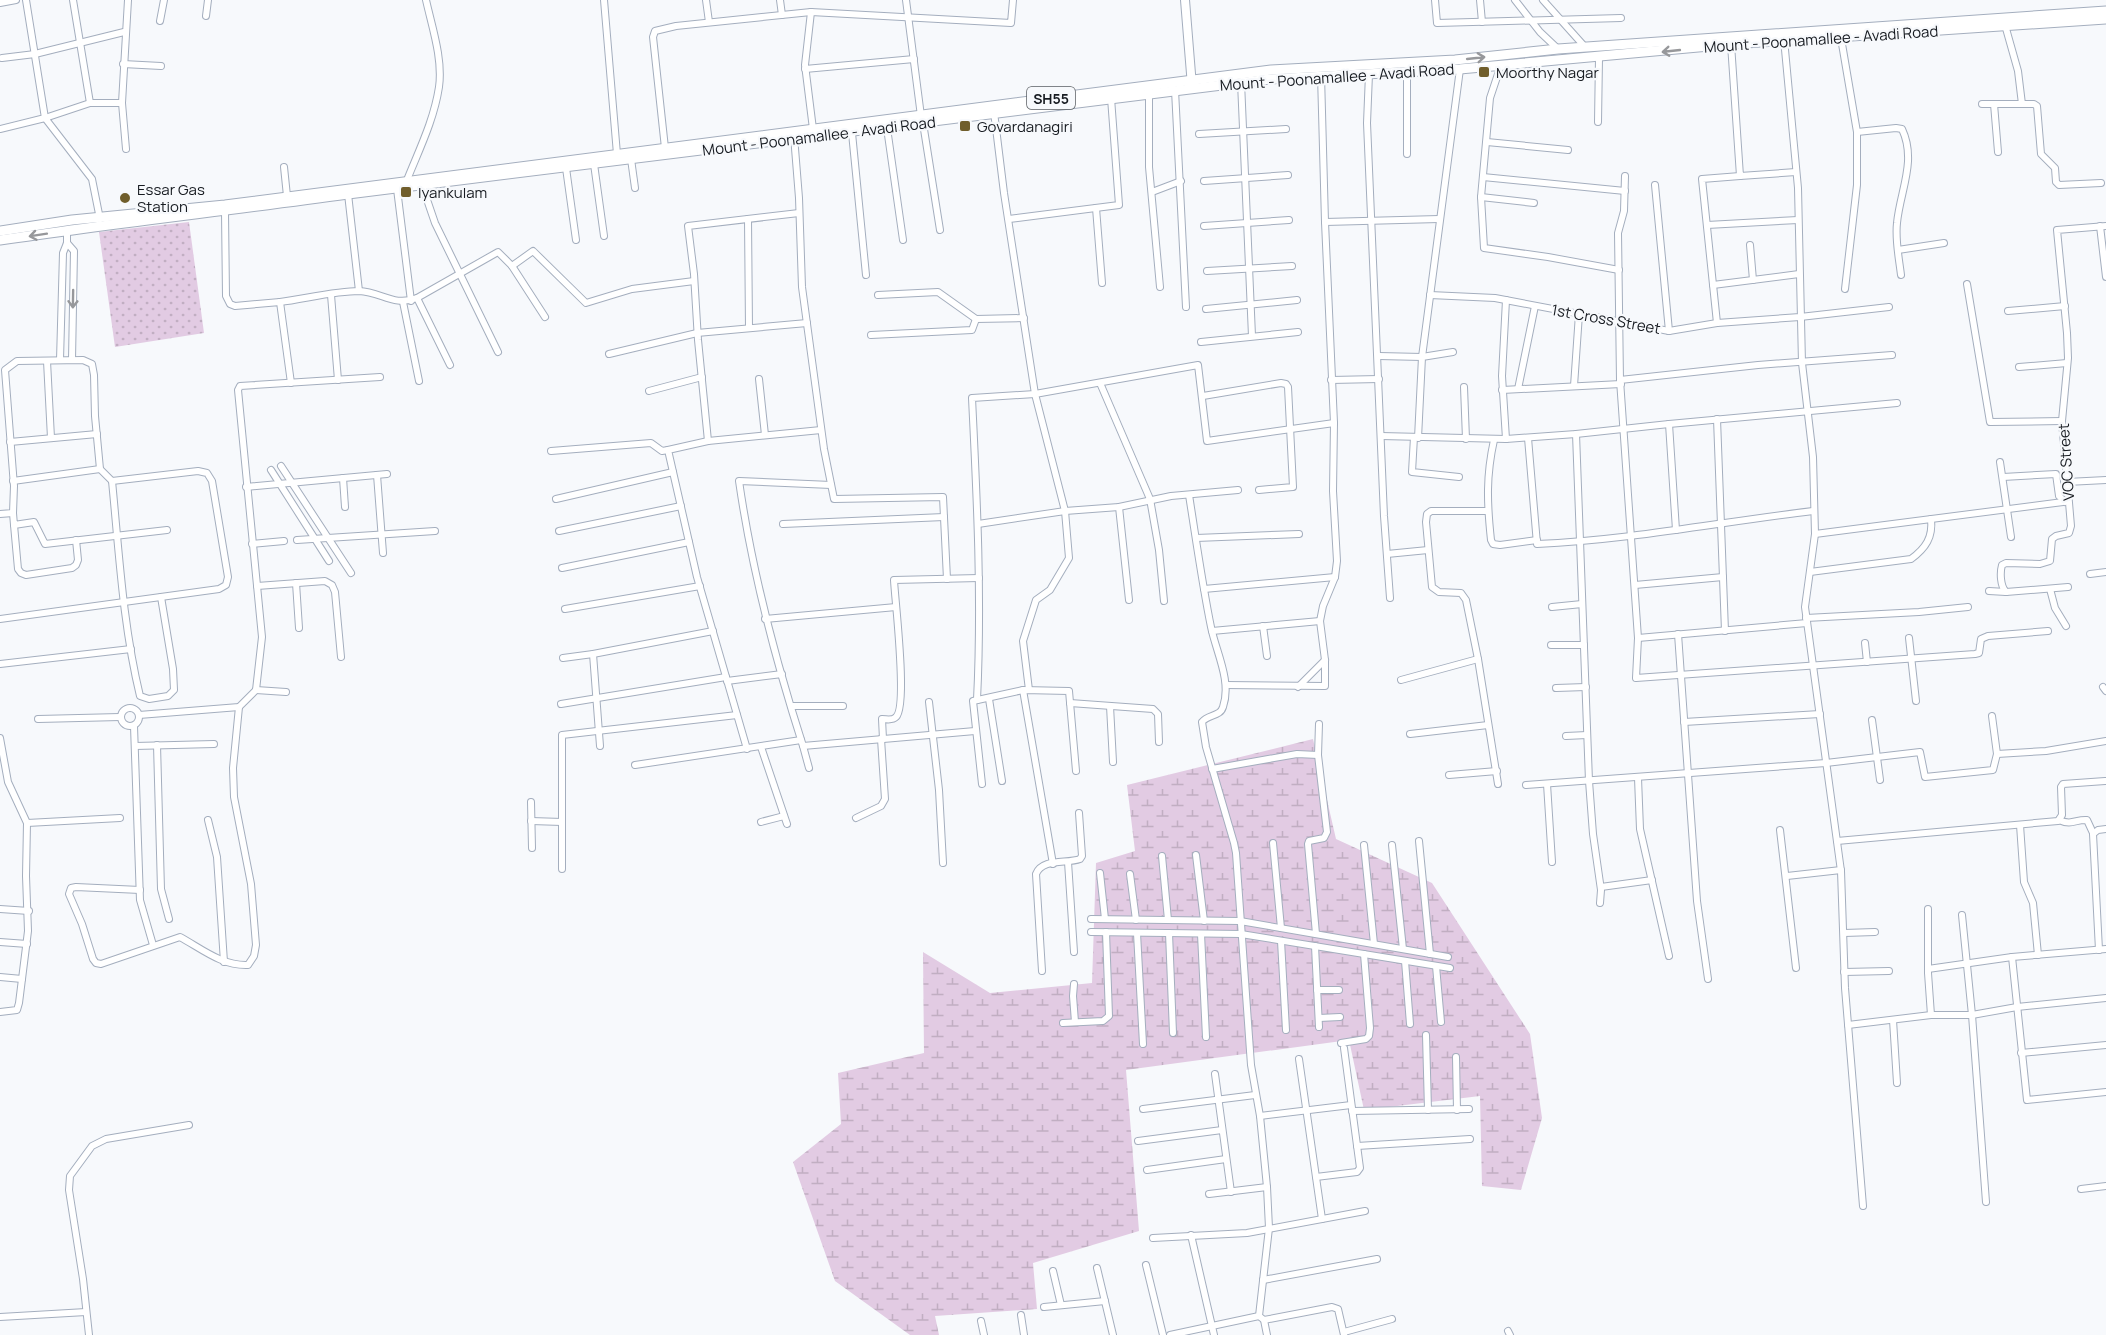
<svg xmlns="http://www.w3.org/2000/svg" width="2106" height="1335" font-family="Manrope,sans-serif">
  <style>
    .wetland { fill: url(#wetland-marsh) }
    .park { fill: url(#park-dots) }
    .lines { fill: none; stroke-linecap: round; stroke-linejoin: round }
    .street-casing { stroke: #a4aebe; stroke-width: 8 }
    .secondary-casing { stroke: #a4aebe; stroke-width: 10 }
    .primary-casing { stroke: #a4aebe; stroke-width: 11 }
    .street { stroke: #fff; stroke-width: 6 }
    .secondary { stroke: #fff; stroke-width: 8 }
    .primary { stroke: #fff; stroke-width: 9 }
    .oneway { stroke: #97989b }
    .poi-dot { fill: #705e2c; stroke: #f7f9fc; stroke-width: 2 }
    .labels { text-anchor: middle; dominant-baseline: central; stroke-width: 4.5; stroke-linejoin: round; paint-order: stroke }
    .shield { fill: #f7f9fc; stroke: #5a5e63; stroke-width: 1.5 }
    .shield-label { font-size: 14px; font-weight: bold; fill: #171b21 }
    .street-label { font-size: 15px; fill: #171b21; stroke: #f7f9fc }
    .poi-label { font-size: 15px; fill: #171b21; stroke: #f7f9fc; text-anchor: start }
  </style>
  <defs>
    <pattern id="wetland-marsh" width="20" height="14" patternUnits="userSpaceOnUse" patternTransform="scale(1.5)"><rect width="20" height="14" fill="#e2cbe3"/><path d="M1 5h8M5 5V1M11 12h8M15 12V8" fill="none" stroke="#c1aec2"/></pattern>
    <pattern id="park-dots" width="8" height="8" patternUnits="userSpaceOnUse" patternTransform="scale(1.5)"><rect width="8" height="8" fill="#e2cbe3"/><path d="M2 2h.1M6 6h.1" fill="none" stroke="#c1aec2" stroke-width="1.8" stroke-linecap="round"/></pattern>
  </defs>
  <rect width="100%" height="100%" fill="#f7f9fc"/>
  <polygon class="wetland" points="1313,739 1336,839 1432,883 1530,1034 1542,1118 1521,1190 1482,1186 1480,1096 1364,1110 1349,1040 1126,1070 1139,1231 1033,1263 1037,1309 935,1316 939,1335 910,1335 835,1281 793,1162 841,1124 838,1073 924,1053 923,952 990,993 1092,983 1096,863 1135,851 1127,785"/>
  <polygon class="park" points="189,222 204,333 115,347 99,232"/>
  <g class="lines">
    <defs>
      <g id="street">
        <polyline points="73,0 90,103"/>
        <polyline points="604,0 617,154"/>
        <polyline points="706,0 709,22"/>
        <polyline points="780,0 782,15"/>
        <polyline points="906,0 921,116"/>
        <polyline points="1435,0 1437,23 1621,18"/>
        <polyline points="1480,0 1482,22"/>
        <polyline points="1515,0 1540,32 1558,49"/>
        <polyline points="1543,0 1585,47"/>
        <polyline points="0,3 16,0"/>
        <polyline points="811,12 805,65 813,129"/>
        <polyline points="206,16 208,0"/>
        <polyline points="160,21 164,0"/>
        <polyline points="2005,25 2018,71 2022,104"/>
        <path d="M1841,38L1857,132L1896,128L1902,129C1917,161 1900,191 1897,223C1895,240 1899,258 1901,275"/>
        <polyline points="1784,39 1798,188 1802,363 1813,457 1815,534 1805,607 1841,871 1845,988 1863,1206"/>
        <polyline points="1731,44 1740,176 1796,172"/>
        <polyline points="2,58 35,54 124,32"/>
        <polyline points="123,64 161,66"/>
        <polyline points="1501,65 1490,98 1481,197 1484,248 1548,257 1619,270"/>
        <polyline points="805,69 914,59"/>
        <polyline points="1369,74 1367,123 1384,516 1390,598"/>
        <polyline points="1241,82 1252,336"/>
        <polyline points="1175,90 1186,307"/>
        <polyline points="1149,93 1149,167 1160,287"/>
        <polyline points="1982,104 1994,104"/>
        <polyline points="994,112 1004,193 1035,394 1065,511 1069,558 1050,590 1036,600 1023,641 1029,690"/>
        <polyline points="1598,122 1599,58"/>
        <polyline points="923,123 940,230"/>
        <polyline points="887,128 903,240"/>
        <polyline points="0,129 45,118 26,0"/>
        <polyline points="852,133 866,275"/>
        <polyline points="1199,134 1286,129"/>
        <polyline points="794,136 799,198 802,287 824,449 834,499 943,497 947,579"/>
        <polyline points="1487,142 1568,150"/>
        <polyline points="665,148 653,37 655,31 676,26 811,12 1011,23 1013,0"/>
        <polyline points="126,149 122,103 128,0"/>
        <polyline points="1998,152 1994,104 2034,104 2037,106 2041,154 2055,168 2056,182 2059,185 2101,183"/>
        <polyline points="1407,154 1407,72"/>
        <polyline points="631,159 635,188"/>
        <polyline points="594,164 604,236"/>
        <polyline points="284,167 287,196"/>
        <polyline points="566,168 576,240"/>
        <polyline points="1625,176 1624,211 1618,233 1620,380 1638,638 1636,678 1975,654 1979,653 1981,639 1988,636 2048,631"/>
        <polyline points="1483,177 1625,191"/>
        <polyline points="1204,181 1288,175"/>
        <path d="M407,185V180C419,150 434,120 439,87C443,59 432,27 426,0"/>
        <polyline points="422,185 435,223 498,352"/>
        <polyline points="1655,185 1669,331"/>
        <polyline points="397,189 411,301"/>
        <polyline points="1152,192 1181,181"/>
        <polyline points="348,194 359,291"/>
        <polyline points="1481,197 1534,203"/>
        <polyline points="1096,208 1102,283"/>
        <polyline points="225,212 226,296 230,304 235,306 280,302 291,383"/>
        <polyline points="100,219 92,179 45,118 90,103 122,103"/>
        <polyline points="748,219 749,328"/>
        <polyline points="1009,219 1119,205 1111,98"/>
        <polyline points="1325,222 1439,219"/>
        <polyline points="1707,225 1798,220"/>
        <polyline points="1204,226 1289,220"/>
        <polyline points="2100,226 2106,277"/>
        <polyline points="67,243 74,251 72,360"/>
        <polyline points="1750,245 1753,280"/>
        <polyline points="1898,250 1944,243"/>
        <polyline points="512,266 545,317"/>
        <polyline points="1207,271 1292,266"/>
        <polyline points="1967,284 1990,422 2062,421"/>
        <polyline points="1713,285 1799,274"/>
        <polyline points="1845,289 1857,185 1857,132"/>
        <polyline points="331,295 338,380"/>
        <polyline points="878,295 938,292 976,319 1024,318"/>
        <polyline points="1430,295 1495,298 1669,331 1717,323 1800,317 1889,307"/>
        <path d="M280,302C304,299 335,291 359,291C382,292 393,307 417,298"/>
        <polyline points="403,302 419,381"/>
        <polyline points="1206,309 1297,300"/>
        <polyline points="2008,311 2065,306"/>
        <polyline points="1717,323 1702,179 1740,176"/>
        <polyline points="871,335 972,330 976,319"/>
        <polyline points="1201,342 1298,332"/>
        <polyline points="609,354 697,333 807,323"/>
        <polyline points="1379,356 1422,357 1460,69"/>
        <polyline points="60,360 63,253 67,243 67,230"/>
        <polyline points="47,361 51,438"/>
        <polyline points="450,365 417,298 498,252 512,266 533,251 586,303 632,289 694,281"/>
        <polyline points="2019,367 2067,363"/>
        <polyline points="759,379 765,435"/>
        <polyline points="1331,380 1379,379"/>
        <polyline points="1620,380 1758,365 1892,355"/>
        <polyline points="1100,383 1150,499 1159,550 1164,601"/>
        <polyline points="1574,386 1579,314"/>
        <polyline points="1464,387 1466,439"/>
        <polyline points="1518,389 1535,306"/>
        <polyline points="1502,390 1621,384"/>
        <polyline points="649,391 702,377"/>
        <polyline points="1203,396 1281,383 1286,384 1288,387 1293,487 1259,490"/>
        <polyline points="1717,419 1725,631"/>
        <polyline points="1669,424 1676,530"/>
        <polyline points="1576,434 1589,781 1593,834 1601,890 1600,903"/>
        <polyline points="1381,436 1506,439 1576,434 1669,424 1897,403"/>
        <polyline points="1414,437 1412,472 1459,477"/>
        <polyline points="1418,438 1422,357 1453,352"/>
        <path d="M1528,438L1537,544C1629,540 1721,522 1813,511"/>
        <polyline points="1506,439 1502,376 1506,300"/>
        <path d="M1494,440C1486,476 1487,503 1491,540L1493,544L1500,545L1537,540"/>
        <polyline points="708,441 698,340 694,274 688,226 799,213"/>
        <polyline points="10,442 97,434"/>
        <polyline points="551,451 651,443 662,451 668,450"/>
        <polyline points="2000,462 2011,537"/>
        <polyline points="281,466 351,573"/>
        <polyline points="271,470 329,561"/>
        <polyline points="377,475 383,553"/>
        <polyline points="2003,477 2056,474 2059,496 2065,502"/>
        <polyline points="343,478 345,507"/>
        <polyline points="13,481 100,469"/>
        <polyline points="2067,482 2106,480"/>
        <path d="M831,485L739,481C752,571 775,659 803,746L975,731"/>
        <polyline points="246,487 387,474"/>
        <path d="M1189,495C1196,539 1202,583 1211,627C1216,652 1232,681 1223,707C1220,717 1208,714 1202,722L1206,747L1234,843L1236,853L1251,1065L1260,1116L1267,1187L1269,1228L1259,1316L1264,1320L1267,1335"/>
        <polyline points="556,499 673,472"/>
        <polyline points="1119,507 1129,600"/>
        <polyline points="1487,511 1431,511 1427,514 1426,522 1432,587 1439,592 1461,593 1466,600 1478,659 1498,784"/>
        <polyline points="13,513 14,525 34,522 45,544 167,530"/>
        <path d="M0,514L13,513L14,486L5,370L17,361L83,360L92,364L94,375L95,416L100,469L112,481C119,552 123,626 140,696L149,699L168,696L174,690L173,669L161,597"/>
        <polyline points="783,524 944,517"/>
        <polyline points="978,524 1065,511 1119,507 1171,496 1238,490"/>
        <polyline points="14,525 18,569 21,573 26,575 72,568 76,565 78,560 76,540"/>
        <polyline points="559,531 681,506"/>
        <polyline points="1815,534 2063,502"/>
        <polyline points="1196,538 1299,534"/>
        <polyline points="297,540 435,531"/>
        <polyline points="252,544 284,541"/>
        <polyline points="1387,554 1428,550"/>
        <polyline points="562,568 689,542"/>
        <path d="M1810,572L1911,559C1926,548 1933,537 1931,519"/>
        <polyline points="2090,574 2106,572"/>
        <polyline points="296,583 299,628"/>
        <polyline points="1635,585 1723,577"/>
        <polyline points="257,586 325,581 332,585 335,592 341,657"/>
        <path d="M2068,587L2006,592C2000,586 2000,572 2002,565L2006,563L2040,564L2050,561L2052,539L2056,536L2069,533L2071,526L2062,421L2068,358L2067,333L2057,230L2106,226"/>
        <polyline points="1204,589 1335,577"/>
        <polyline points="2050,589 2055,608 2066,626"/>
        <polyline points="1989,591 2006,592"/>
        <polyline points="1552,607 1582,604"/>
        <polyline points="565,609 700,586"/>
        <polyline points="1806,618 1919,612 1968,607"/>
        <polyline points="0,619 219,589 226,585 228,577 212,481 207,473 198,471 112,481"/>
        <polyline points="765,619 896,607"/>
        <polyline points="1263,626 1267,656"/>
        <polyline points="1212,631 1320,621"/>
        <polyline points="1678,634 1697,901 1708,979"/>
        <polyline points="1638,638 1807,623"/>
        <polyline points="1909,638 1916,701"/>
        <polyline points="1865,643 1867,662"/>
        <polyline points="1551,645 1584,645"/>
        <polyline points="593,654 600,746"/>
        <polyline points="563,658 593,654 713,631"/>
        <polyline points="0,664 131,649"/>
        <polyline points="1401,680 1478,659"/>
        <polyline points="727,681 782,674"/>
        <polyline points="1226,685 1325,686 1325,660 1320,621 1323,606 1335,577 1337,561 1333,491 1334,423 1325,222 1321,75"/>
        <polyline points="1298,687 1325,660"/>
        <polyline points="2103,687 2106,691"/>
        <polyline points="1556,688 1586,687"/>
        <polyline points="256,690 286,692"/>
        <polyline points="1023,690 1053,864"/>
        <polyline points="989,699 1002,781"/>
        <path d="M977,700C982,599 977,499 972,398L1035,394L1198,365L1207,441L1334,423"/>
        <polyline points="929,702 939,790 943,863"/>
        <polyline points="1070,703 1153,709 1158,714 1159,742"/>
        <polyline points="561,704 726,677"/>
        <polyline points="791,706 843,706"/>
        <polyline points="1110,706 1113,762"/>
        <circle cx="130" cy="717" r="9"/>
        <polyline points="139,715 239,707 256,690 262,637 238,390 240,386 380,377"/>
        <polyline points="38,719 120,717"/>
        <polyline points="1872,720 1880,780"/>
        <polyline points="1684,722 1820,714"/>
        <polyline points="134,726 140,900 153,945"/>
        <polyline points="1410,734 1488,725"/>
        <polyline points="1566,736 1587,735"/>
        <polyline points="0,738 8,782 27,823 26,876 28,931 19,1003 17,1010 0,1012"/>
        <path d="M883,739L882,719C887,719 892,721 896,717C908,706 895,601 894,580L979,578"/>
        <polyline points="157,745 161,889 169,919"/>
        <polyline points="135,746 214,744"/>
        <polyline points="803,746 809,768"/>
        <polyline points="761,747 787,824"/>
        <polyline points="747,749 697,577 668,450 708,441 821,430"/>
        <polyline points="1997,754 2046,751 2106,741"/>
        <polyline points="635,765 801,740"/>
        <polyline points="1212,769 1297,754 1318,755"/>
        <polyline points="1449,775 1497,771"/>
        <polyline points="1638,778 1640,829 1669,956"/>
        <polyline points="982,784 973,701 1023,690 1069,691 1076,771"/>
        <polyline points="1547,784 1552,862"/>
        <polyline points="1526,785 1826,763 1920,752 1925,777 1993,770 1997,754 1992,716"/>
        <polyline points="531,802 532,848"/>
        <polyline points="856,818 881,806 885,799 881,739"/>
        <polyline points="208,820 217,857 224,962"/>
        <path d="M2059,820C2072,826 2076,819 2087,820L2093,833"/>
        <polyline points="531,821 562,822"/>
        <polyline points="761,822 784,816"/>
        <polyline points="27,823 120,818"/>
        <polyline points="2020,825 2024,882 2033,903 2038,955"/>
        <polyline points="1780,830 1796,968"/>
        <polyline points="1419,841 1430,954"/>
        <polyline points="1837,841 2058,821 2062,815 2061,787 2063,784 2105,781"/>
        <polyline points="1273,843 1281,928"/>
        <polyline points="1364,845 1374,944"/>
        <polyline points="1392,845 1403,949"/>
        <polyline points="1196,855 1204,921"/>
        <polyline points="1162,856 1168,920"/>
        <polyline points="1068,862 1074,952"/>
        <polyline points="562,869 562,735 737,715"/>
        <polyline points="1100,873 1105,919"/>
        <polyline points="1130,874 1136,920"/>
        <polyline points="1787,876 1841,870"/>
        <polyline points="1601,887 1652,880"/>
        <path d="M140,890L76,887L71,888L69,894L82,924L93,959L96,963L101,964L180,937C202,949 222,966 248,965L254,956L256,945L251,884L234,797L233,768L239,707"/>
        <polyline points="0,909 29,911"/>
        <polyline points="1928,909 1928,973 1931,1015"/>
        <polyline points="1962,915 1972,1015 1986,1202"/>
        <polyline points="1091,919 1240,921 1448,957"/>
        <polyline points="1091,932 1241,934 1450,968"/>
        <polyline points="1137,933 1143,1044"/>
        <polyline points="1169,933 1173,1033"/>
        <polyline points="1844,933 1875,932"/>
        <polyline points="1201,934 1206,1037"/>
        <polyline points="1316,934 1308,844 1309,841 1324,838 1327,832 1318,755 1319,724"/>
        <polyline points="1281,941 1286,1030"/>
        <polyline points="0,942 27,944"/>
        <polyline points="1315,946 1319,1027"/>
        <polyline points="2099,950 2093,834 2098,830 2106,829"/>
        <polyline points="2012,957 2027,1100 2106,1092"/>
        <polyline points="1405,961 1410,1024"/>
        <polyline points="1436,966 1441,1022"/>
        <polyline points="1928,969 2012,957 2106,949"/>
        <path d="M1042,971L1036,874C1042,858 1067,864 1080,859L1082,856L1079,813"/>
        <polyline points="1844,972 1889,971"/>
        <polyline points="0,977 22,979"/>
        <polyline points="1074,984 1073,996 1075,1022"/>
        <polyline points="1317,990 1339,990"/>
        <polyline points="1319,1018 1340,1017"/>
        <polyline points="1893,1020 1897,1083"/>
        <polyline points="1063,1023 1103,1021 1109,1016 1106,932"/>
        <polyline points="1848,1025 1931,1015 1972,1015 2017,1007 2106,998"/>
        <polyline points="1426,1035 1428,1110"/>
        <polyline points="1341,1043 1366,1039 1369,1036 1370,1028 1364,954"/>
        <polyline points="2021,1053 2106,1045"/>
        <polyline points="1456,1057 1457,1110"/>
        <polyline points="1299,1059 1322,1219"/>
        <polyline points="1215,1074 1231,1192"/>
        <polyline points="1143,1109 1255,1095"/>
        <polyline points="1352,1111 1469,1109"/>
        <polyline points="1260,1116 1351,1105"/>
        <polyline points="1138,1141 1222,1130"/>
        <polyline points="1357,1146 1470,1139"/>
        <polyline points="1147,1170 1226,1159"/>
        <polyline points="1316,1177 1357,1172 1360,1168 1344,1048"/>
        <polyline points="2081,1189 2106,1186"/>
        <polyline points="1209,1194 1267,1187"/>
        <polyline points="1191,1235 1214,1335"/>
        <polyline points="1153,1238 1247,1233 1365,1211"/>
        <polyline points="1146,1265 1163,1335"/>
        <polyline points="1097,1268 1113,1335"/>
        <polyline points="1053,1271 1061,1305"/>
        <polyline points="1263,1280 1377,1259"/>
        <polyline points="1044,1307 1105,1301"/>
        <polyline points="1021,1315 1024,1335"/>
        <polyline points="0,1317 86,1312"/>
        <polyline points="1264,1320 1332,1307 1338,1309 1344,1335"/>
        <polyline points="981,1321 984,1335"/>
        <polyline points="1508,1331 1510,1335"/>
        <polyline points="1344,1332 1392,1319"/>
        <polyline points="89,1335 83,1279 69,1190 70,1176 92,1146 106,1139 189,1125"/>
        <polyline points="1170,1335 1259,1316"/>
      </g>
      <polyline id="secondary" points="1185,0 1192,86"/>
      <g id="primary">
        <polyline points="0,231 72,220 225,205 1271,70 1455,60 1558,49 2106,11"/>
        <path d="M0,240C116,223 232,210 348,194L1270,79L1460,69L1731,44L2106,19"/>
      </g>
    </defs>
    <use href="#street" class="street-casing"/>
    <use href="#secondary" class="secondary-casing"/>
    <use href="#primary" class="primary-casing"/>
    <use href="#street" class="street"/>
    <use href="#secondary" class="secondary"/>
    <use href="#primary" class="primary"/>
  </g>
  <defs><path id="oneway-shaft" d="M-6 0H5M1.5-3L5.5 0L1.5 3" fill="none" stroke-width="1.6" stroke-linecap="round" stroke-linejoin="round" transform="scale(1.5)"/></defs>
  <g class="oneway">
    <use href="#oneway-shaft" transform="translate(1671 51) rotate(174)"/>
    <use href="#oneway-shaft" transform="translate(1476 58) rotate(-6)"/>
    <use href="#oneway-shaft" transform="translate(38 235) rotate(171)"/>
    <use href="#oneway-shaft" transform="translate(73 299) rotate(91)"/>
  </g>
  <g class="poi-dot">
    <rect x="1478" y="66" width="12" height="12" rx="3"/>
    <rect x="959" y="120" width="12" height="12" rx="3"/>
    <rect x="400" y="186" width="12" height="12" rx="3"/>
    <circle cx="125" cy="198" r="6"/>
  </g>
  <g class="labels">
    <rect class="shield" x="1027" y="87" width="48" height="22" rx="4.5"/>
    <g class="shield-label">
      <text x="1051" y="98">SH55</text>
    </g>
    <g class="street-label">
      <text transform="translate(1821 39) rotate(-4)">Mount - Poonamallee - Avadi Road</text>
      <text transform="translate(1337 77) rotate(-4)">Mount - Poonamallee - Avadi Road</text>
      <text transform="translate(819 136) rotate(-7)">Mount - Poonamallee - Avadi Road</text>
      <text transform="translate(1606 319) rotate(10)">1st Cross Street</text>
      <text transform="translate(2066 462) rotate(-94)">VOC Street</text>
    </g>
    <g class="poi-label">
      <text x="1496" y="72">Moorthy Nagar</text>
      <text x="977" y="126">Govardanagiri</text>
      <text x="137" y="189">Essar Gas<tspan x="137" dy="17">Station</tspan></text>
      <text x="418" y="192">Iyankulam</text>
    </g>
  </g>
</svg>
